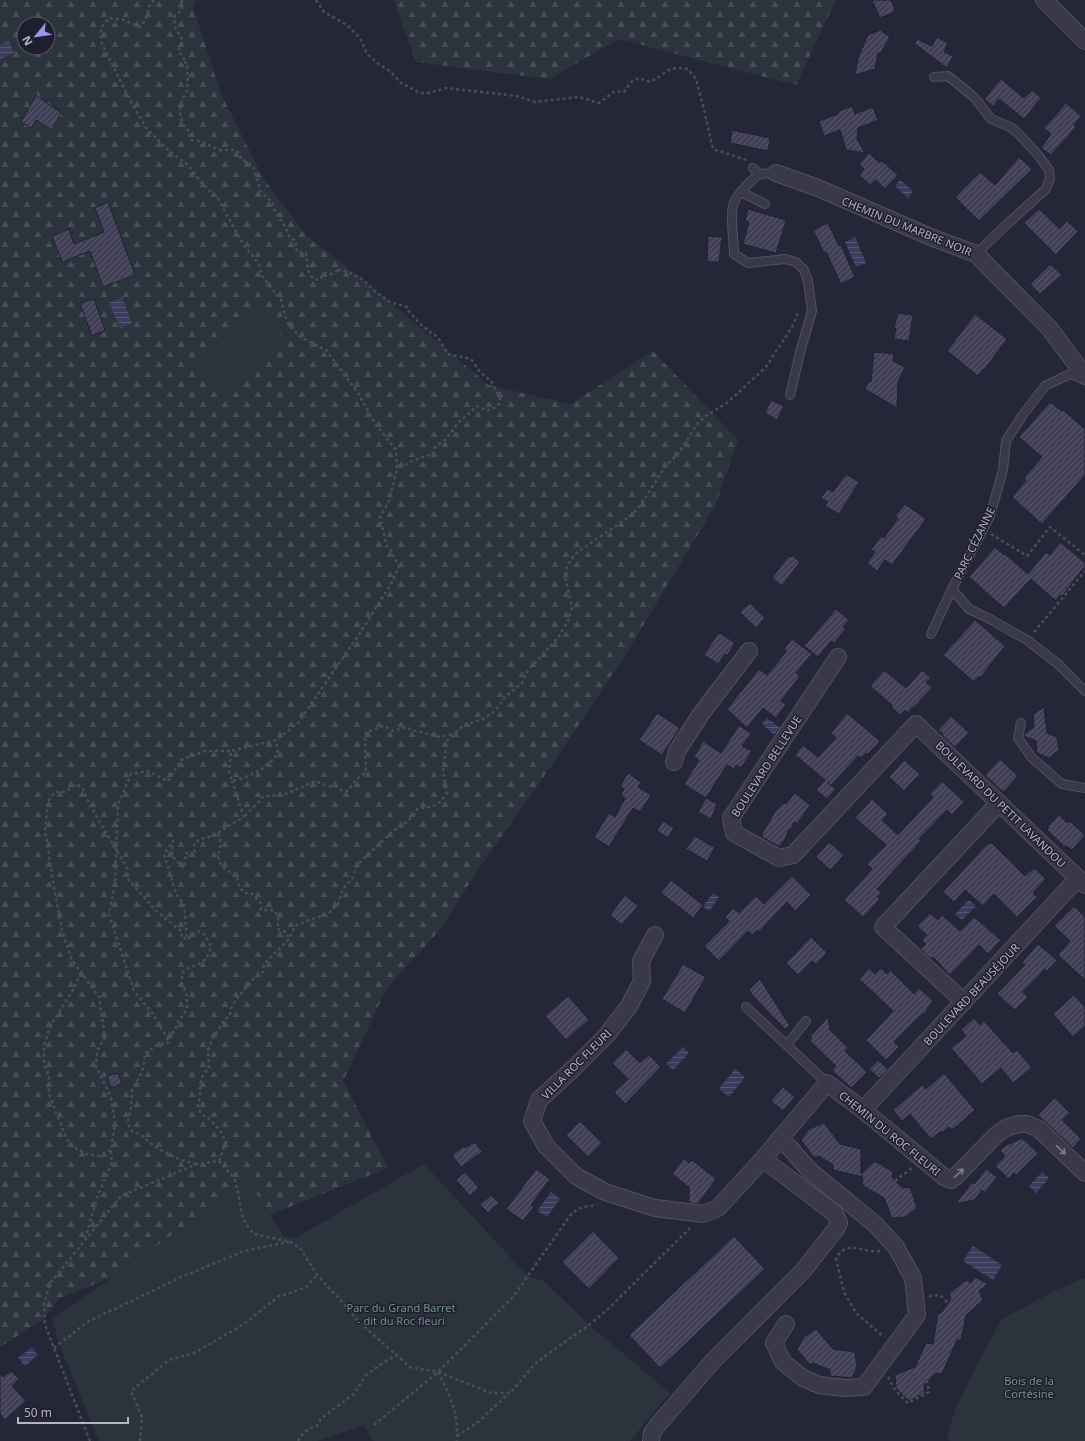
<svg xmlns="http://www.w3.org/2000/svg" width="1085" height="1441" font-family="'Noto Sans',sans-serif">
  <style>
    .forest { fill: url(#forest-firs); fill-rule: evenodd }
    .park { fill: #2b343d }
    .water { fill: url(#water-rules) }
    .building { fill: url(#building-hatch); stroke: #212030 }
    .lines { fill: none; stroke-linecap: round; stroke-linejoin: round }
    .service-casing { stroke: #525161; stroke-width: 10 }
    .minor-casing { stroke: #525161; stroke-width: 18 }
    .path { stroke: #484f59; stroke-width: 2.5; stroke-dasharray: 3 3; stroke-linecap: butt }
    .service { stroke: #3a394a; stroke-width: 8 }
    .minor { stroke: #3a394a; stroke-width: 16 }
    .oneway { stroke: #7e7d8e }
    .labels { text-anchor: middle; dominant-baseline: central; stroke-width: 3; stroke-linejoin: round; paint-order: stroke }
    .street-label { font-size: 11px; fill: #b6b5c5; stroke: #1f1e2e }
    .park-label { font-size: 11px; fill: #6f9388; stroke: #1f1e2e }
  </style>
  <defs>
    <pattern id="forest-firs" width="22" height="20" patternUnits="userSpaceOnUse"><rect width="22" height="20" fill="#2b343d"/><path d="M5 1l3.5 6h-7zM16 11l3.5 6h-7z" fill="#484f58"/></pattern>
    <pattern id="water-rules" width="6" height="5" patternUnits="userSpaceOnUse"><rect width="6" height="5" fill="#3d3b5e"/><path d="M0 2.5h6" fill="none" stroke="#575574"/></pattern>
    <pattern id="building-hatch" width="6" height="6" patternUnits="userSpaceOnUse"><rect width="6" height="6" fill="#414056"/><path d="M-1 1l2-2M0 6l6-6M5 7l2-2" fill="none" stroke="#5a596d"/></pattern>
  </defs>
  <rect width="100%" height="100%" fill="#262639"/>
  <g class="forest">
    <path d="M0,0H196L193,7L221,94L263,178L307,236L373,288L489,385L570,404L653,351L738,440L715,506L626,654L554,762L484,861L438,932L387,988L343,1081L388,1168L60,1298L42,1320L0,1347ZM24,24H48V48H24Z"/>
    <polygon points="394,0 836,0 796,85 619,39 549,79 416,62"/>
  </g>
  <g class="park">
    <polygon points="254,307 283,336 227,393 197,364"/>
    <polygon points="424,1164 524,1272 530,1277 545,1282 589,1325 670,1393 630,1441 373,1441 364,1425 318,1441 99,1441 58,1341 53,1319 248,1181 284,1237 297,1237"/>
    <polygon points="1082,1279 1085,1279 1085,1441 949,1441 948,1435 955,1410 982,1355 1002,1319 1056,1290"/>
  </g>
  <g class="water">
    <polygon points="9,41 14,53 0,59 0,45"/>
    <polygon points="900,180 913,191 908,198 895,186"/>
    <polygon points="855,237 866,263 856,267 845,242"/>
    <polygon points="122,297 132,323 120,328 109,303"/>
    <polygon points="767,718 780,728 774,735 762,724"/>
    <polygon points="713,893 719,897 709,911 703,906"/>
    <polygon points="969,900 976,906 962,920 955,914"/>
    <polygon points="683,1047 689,1053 673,1070 666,1064"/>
    <polygon points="735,1069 745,1077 729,1097 719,1089"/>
    <polygon points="1042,1172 1049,1178 1036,1193 1029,1186"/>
    <polygon points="551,1192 560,1199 547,1217 537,1211"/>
    <polygon points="973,1246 1002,1265 993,1280 963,1261"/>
    <polygon points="32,1347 38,1355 25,1366 18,1358"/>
  </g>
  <g class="building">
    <polygon points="872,0 891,0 894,7 894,12 880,18"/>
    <polygon points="880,30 890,37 880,54 878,53 875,69 855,75 858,58 868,35"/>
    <polygon points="937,37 948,43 944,52 953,56 947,68 915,44 917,39 932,46"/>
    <polygon points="1001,79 1024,98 1032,90 1041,98 1024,119 999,99 993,106 984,99"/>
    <polygon points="36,95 61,113 52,130 36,120 31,128 21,122"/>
    <polygon points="1066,103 1081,116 1074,125 1076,127 1051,155 1041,148 1051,134 1044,128"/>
    <polygon points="852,106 855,114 873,107 878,120 858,128 857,139 865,153 846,150 840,130 824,136 819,121 838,114 839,111"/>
    <polygon points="732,130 770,138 768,151 730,143"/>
    <polygon points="869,153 880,163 882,161 898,175 885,189 876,180 870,185 859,175 864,169 859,164"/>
    <polygon points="1019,157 1032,169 979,221 955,197 980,172 995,185"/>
    <polygon points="108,202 135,275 103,287 90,251 62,262 52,236 69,229 74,244 104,232 95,208"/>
    <polygon points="748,209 786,220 776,253 743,244 749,222 745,221"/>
    <polygon points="1039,209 1060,229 1067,221 1078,231 1056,255 1024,223"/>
    <polygon points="828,223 839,246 841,245 855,277 841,284 826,252 824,253 813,230"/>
    <polygon points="708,236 722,237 719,262 707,262"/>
    <polygon points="1050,264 1062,275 1040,294 1030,284"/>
    <polygon points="94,299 105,330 92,336 80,303"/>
    <polygon points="898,313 913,315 909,341 894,339 896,328 894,328"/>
    <polygon points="975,314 1007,339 984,370 983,369 978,376 947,351"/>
    <polygon points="874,352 894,354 893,361 905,367 898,382 897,408 865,389 869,381 871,382"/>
    <polygon points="771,400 784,406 777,420 765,413"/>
    <polygon points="1050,402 1062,411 1063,410 1085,429 1085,475 1042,524 1012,497 1026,480 1024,478 1042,457 1019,437"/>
    <polygon points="846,474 859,482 839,514 825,506 828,502 821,498 827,489 833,492"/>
    <polygon points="905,504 926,519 892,565 885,560 877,571 867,563 875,552 871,550 881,536 884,538 898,518 895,516"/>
    <polygon points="1060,542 1085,563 1085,566 1062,596 1060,595 1056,601 1031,579 1004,608 969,577 995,547 1004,555 1005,554 1028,574 1046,552 1050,555"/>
    <polygon points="793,556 800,562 782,586 772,578 788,557"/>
    <polygon points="750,603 765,618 756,628 740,612"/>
    <polygon points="836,609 849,620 843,627 846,629 834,643 831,641 818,657 804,646"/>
    <polygon points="975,620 1005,646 980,678 979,676 974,682 943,655"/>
    <polygon points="718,633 720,634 720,633 735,643 727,656 725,654 718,664 704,655"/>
    <polygon points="792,639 812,654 796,673 800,676 781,701 786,705 776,718 763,708 747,728 727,709 759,669 767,675 787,651 784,649"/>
    <polygon points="884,670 906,688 922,670 931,678 926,682 932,688 913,708 912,707 908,713 905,710 900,715 891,707 892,705 870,686"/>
    <polygon points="1044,707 1047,733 1057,737 1059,750 1049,758 1037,753 1036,741 1024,736 1024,734 1034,727 1033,714"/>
    <polygon points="657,713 680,728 662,755 639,740"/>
    <polygon points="847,713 880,741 867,755 866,753 861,758 858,756 831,785 827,782 836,789 827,799 816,790 825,780 795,755 803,745 818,757 836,738 831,733"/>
    <polygon points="951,716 969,733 955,747 942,735 943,734 938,730"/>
    <polygon points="739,725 751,734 742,746 752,751 741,768 736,765 734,769 727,765 706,798 717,804 711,819 698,812 706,798 684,784 699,760 694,757 703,741 721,753"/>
    <polygon points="1000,759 1018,776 1003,792 985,775"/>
    <polygon points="904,760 920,774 904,791 889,777"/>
    <polygon points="628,773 641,782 638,787 651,795 640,812 633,808 609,847 594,837 609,813 615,817 625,798 621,795 624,789 620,786"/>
    <polygon points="942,781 964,802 952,815 947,810 919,839 921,841 877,889 881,893 877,897 880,899 863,917 844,900 872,869 867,864 886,845 855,818 872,799 888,814 882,820 898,835 933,797 930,794"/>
    <polygon points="795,793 810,805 797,824 794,822 791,829 789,829 784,842 783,841 780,847 762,837 762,834 776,810 784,803 786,804"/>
    <polygon points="1059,815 1067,823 1070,821 1085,835 1072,850 1066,846 1065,847 1047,830 1049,828 1047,827"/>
    <polygon points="663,821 674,828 668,838 657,831"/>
    <polygon points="695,836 715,848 707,861 686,849"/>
    <polygon points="829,842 844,855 830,870 816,857"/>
    <polygon points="992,843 1025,876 1034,868 1046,879 1033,893 1037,897 1017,917 994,894 983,906 965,890 954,902 943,892 987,844"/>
    <polygon points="792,876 811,895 795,911 787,902 759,932 757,930 752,935 748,931 719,961 704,946 729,921 725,917 733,908 739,913 756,896 764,904"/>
    <polygon points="671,880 703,905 693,918 661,893"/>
    <polygon points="625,895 638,906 622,925 610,915"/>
    <polygon points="1074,906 1085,917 1085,980 1058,955 1070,941 1054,926"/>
    <polygon points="930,913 938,920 942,915 960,931 974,917 1001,940 988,954 979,945 950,975 933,957 931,959 921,949 926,944 922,940 927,935 917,926"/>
    <polygon points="811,937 827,953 816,964 812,961 798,975 786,963"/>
    <polygon points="1038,944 1057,960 1047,971 1045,969 1023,992 1028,997 1015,1010 997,994 1025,965 1022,962"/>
    <polygon points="683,964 706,977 685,1013 662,999"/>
    <polygon points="869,968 875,974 881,968 887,974 890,970 914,994 919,988 933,1001 928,1007 926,1013 922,1014 894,1042 899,1047 886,1060 866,1040 893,1011 859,979"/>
    <polygon points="760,979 790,1026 785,1029 753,996 749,990"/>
    <polygon points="1074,995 1085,1007 1085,1026 1073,1037 1053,1014"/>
    <polygon points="568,996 589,1020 566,1040 545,1016"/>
    <polygon points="828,1017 830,1030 848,1048 845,1051 867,1072 851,1088 832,1070 836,1066 809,1040 812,1038 810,1037"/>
    <polygon points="974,1018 980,1025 984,1021 1013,1053 1017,1050 1032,1068 1013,1083 1001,1068 982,1084 951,1048 966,1036 961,1030"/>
    <polygon points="626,1049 640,1063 649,1055 661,1067 625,1104 614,1092 628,1079 612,1063"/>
    <polygon points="878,1060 888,1069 879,1078 869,1069"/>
    <polygon points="118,1073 122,1084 111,1088 107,1076"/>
    <polygon points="944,1073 975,1110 952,1130 949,1127 942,1133 941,1131 931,1139 910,1114 902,1121 893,1110 922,1085 926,1089"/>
    <polygon points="783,1087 795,1097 783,1111 771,1101"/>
    <polygon points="1055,1098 1070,1113 1062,1120 1081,1139 1073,1148 1038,1115"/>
    <polygon points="580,1121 602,1143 588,1157 566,1135"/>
    <polygon points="824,1123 840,1144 861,1149 861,1174 875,1161 893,1172 892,1177 902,1188 910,1187 917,1208 905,1217 892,1218 884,1198 862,1185 863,1177 833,1170 833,1165 819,1156 814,1158 801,1140 809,1129"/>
    <polygon points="1020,1139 1023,1139 1038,1153 1016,1175 1014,1173 1009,1179 995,1166 1005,1156 1000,1151 1007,1144 1010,1144"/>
    <polygon points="475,1142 482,1152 461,1167 452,1155 464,1146 465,1148"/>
    <polygon points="684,1158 689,1163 692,1160 716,1179 698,1204 689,1203 689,1187 672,1174"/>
    <polygon points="536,1169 550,1179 531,1205 534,1207 523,1221 506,1209"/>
    <polygon points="986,1169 997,1177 985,1193 982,1190 974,1200 956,1204 972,1182 974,1184"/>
    <polygon points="465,1172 479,1188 470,1196 456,1180"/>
    <polygon points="491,1195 499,1203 488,1213 480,1205"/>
    <polygon points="593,1231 619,1258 589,1289 562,1262"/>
    <polygon points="734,1236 765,1269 660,1368 629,1335"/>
    <polygon points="975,1277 988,1284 979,1291 983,1300 966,1315 961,1340 957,1340 942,1374 936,1373 924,1385 925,1393 909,1401 896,1388 895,1375 915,1367 926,1343 933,1344 938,1313 941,1313 951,1299 949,1294 966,1280 971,1283"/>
    <polygon points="816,1329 833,1349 855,1352 857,1367 852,1378 830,1376 830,1370 813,1363 810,1365 797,1349 804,1337"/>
    <polygon points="11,1371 19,1379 12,1386 26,1401 5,1420 0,1414 0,1374 3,1377"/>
  </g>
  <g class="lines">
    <defs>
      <g id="service">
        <polyline points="934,77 948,76 974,97 991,119 1010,127 1017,132 1038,155 1049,170 1050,179 1046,189 1005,226 976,254"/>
        <polyline points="753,168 759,174"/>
        <path d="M776,173L759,174C751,181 735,195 733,206C730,216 734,242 734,254L748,263L785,259L796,262L804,270L808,281L812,311L801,349L790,395"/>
        <polyline points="741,192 765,204"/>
        <polyline points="1084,379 1070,374 1045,386 1022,416 1006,441 1003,470 990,516 952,589 969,609 988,618 1027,640 1058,664 1085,691"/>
        <polyline points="931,634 952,589"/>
        <polyline points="1021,723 1018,738 1032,758 1062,784 1085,788"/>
        <polyline points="746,1007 827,1083"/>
        <polyline points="787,1045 806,1021"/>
      </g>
      <g id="minor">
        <polyline points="1044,0 1085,41"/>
        <polyline points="776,173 818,188 933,238 976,254 1050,329 1085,376"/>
        <polyline points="838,657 731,818 734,833 779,858 793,855 916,724 1085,885"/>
        <polyline points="674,762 677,751 701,714 749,651"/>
        <polyline points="655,935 641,961 642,981 629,1006 606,1036 575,1067 539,1100 532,1121 546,1146 576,1176 605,1192 655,1208 703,1214 718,1208 763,1159 827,1083 863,1110 944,1177 951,1180 957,1175 996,1135 1006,1128 1018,1124 1027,1124 1039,1129 1085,1173"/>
        <polyline points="964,1002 883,927 999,803"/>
        <polyline points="863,1110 1078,878"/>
        <polyline points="779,1139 790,1148 809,1170 876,1225 896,1247 913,1278 917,1315 864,1387 844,1388 819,1385 803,1378 783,1362 774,1343 786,1324"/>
        <polyline points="651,1441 652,1433 656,1427 712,1362 802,1272 836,1229 839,1223 835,1214 829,1209 763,1159"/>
      </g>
    </defs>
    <use href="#service" class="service-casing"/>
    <use href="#minor" class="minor-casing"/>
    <g class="path">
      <polyline points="154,0 150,4 146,19 140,27 124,20 109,18 101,28 102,44 130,100 146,128 167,149 188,165 200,181 218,199 243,244 259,264 262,276 281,300 287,322 300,337 326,350 358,393 374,422 396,450 397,469 389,501 380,517 387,547 390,549 399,566 391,584 362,630 298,723 276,740 231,751"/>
      <path d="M182,0V10L175,15C173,32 178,28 183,42L178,50L184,59L183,62L187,63C188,72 188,80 187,89C186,93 183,97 182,101C178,110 180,124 188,130L191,140L202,142L219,150H235L238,152L241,159L253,166L261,192L272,202L275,212L286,228L290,238L295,240L297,252L306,253L308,270L313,279L319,280L325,273L331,274L337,271L336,269L348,272L362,279L375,291L390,302L407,307V309L419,323L434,335L437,336L448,354L471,359L480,372L491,381L500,398L499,404L496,407L487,411L477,406L459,422L445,440L435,447L434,453L412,461L397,469"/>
      <path d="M316,0L324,12L347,25L360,38L367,54L377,63L391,72L401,83L420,93H429L446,88L517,96L535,102L579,97L599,103L615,91L624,92L631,82L639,78L650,82C666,74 668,65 688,69L696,79L705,114L713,149L746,160"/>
      <polyline points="991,534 1027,556 1050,527 1085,555"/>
      <polyline points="1034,632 1085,571"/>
      <path d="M245,816L264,796C286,796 296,790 315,781L328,786H335L343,791H347L357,779L366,772L365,740L366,732L384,726L393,731L406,727L412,730L440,737L452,734"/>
      <path d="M218,833C227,854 204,859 237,876L239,887L245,893H251L260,902L261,910H274C279,917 279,921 277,929L286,932L289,938"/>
      <path d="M188,939L198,931L205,935L211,946C210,950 209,955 206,958C201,966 189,965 182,973V983L187,996V1009L178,1022L175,1030L168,1040V1043L157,1045L145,1053L144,1065L140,1076L132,1090L131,1109L128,1121L130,1130L141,1135L158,1149L181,1160L197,1164"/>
      <polyline points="81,973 73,990 54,1020 48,1033 44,1046 44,1065 49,1075 49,1094 66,1138 72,1146 86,1154 99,1156 111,1150"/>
      <path d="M168,1040L153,1014L134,991L109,914L115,884L118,805L131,774L148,771L168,781L181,760L205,751H231L229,771L232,781C254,775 262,771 278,754L276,740"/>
      <path d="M219,1161L226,1142L221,1132L211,1120L201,1114L198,1105L200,1096V1085L203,1075L209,1068L208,1050L213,1038L225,1019L230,1015L231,1008L238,997L255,977L263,972L264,964L289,939L295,926L309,920L328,914L338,904L343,889L352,879L357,865L393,831L403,825L416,813L417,809C433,806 438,807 447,793L443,771L447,741L458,730L465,725L483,719L492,713L499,706L505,697L522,683L529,669L551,646L559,636L568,621L572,608L565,576L567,566L575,554L633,514L645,498L666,466L678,454L698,423L706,416L728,402L766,367L792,327L799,311"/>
      <polyline points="895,1181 912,1168"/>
      <polyline points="85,1239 98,1195 112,1163 111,1150 115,1123 111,1098 96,1066 97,1051 105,1037 99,997 72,960 62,930 55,893 45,830 48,801 55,792 64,792 77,784 83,789 90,805 127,868 128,879 155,910 182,932 181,937 187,939 184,904 176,894 164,854 173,841 172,856 184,868 186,853 195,855 194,844 200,839 214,836 225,828 244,817 232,781"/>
      <path d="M880,1251C863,1254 849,1238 836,1258L844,1292L856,1313L884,1337"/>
      <polyline points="929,1296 940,1295 948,1303"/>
      <polyline points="54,1348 89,1321 186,1275 244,1251 289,1242"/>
      <path d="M438,1372C451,1398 458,1411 457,1441"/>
      <polyline points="888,1377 895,1390 908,1403 929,1392 927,1381"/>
      <polyline points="374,1425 438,1372 513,1297 572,1213 582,1207 597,1205"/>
      <polyline points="457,1436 477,1423 509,1393"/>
      <polyline points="90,1441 45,1325 44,1303 51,1282 121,1196 197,1164 219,1161 234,1178 238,1191 242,1215 246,1224 254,1234 291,1242 301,1249 317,1275 344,1304 358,1321 410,1367 438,1372 491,1393 510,1393 535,1364 549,1353 589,1325 608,1309 690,1228"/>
      <polyline points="140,1441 142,1417 131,1391 169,1360 194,1353 229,1333 248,1321 279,1296 288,1294 306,1287 317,1275"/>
      <polyline points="298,1441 302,1435 308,1429 317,1426 321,1419 327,1414 354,1394 366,1375 386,1361 397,1355"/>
    </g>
    <use href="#service" class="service"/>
    <use href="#minor" class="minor"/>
  </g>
  <defs><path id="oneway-shaft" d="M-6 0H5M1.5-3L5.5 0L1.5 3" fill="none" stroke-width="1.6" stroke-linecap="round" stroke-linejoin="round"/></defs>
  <g class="oneway">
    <use href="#oneway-shaft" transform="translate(1061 1150) rotate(43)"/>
    <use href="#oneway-shaft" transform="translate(959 1173) rotate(-43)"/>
  </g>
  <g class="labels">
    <g class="street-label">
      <text transform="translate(907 226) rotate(22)">CHEMIN DU MARBRE NOIR</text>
      <text transform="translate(974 543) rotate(-64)">PARC CÉZANNE</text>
      <text transform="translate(766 766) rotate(-57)">BOULEVARD BELLEVUE</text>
      <text transform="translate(1001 804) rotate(44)">BOULEVARD DU PETIT LAVANDOU</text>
      <text transform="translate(971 994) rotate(-47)">BOULEVARD BEAUSÉJOUR</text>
      <text transform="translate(576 1064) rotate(-45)">VILLA ROC FLEURI</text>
      <text transform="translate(890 1133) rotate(39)">CHEMIN DU ROC FLEURI</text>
    </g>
    <g class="park-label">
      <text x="401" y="1307">Parc du Grand Barret<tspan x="401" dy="13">- dit du Roc fleuri</tspan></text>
      <text x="1029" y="1380">Bois de la<tspan x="1029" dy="13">Cortésine</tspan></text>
    </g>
  </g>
  <g transform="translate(36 36) rotate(241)"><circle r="19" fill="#1f1e2e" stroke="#5b5a6a"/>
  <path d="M0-3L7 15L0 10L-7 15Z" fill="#9b95ea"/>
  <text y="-6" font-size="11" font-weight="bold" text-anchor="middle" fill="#b6b5c5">N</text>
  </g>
  <path d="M18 1417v6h110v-6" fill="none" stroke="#b6b5c5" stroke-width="2"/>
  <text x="24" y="1417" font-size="12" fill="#b6b5c5" stroke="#1f1e2e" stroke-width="3" paint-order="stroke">50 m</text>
</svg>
